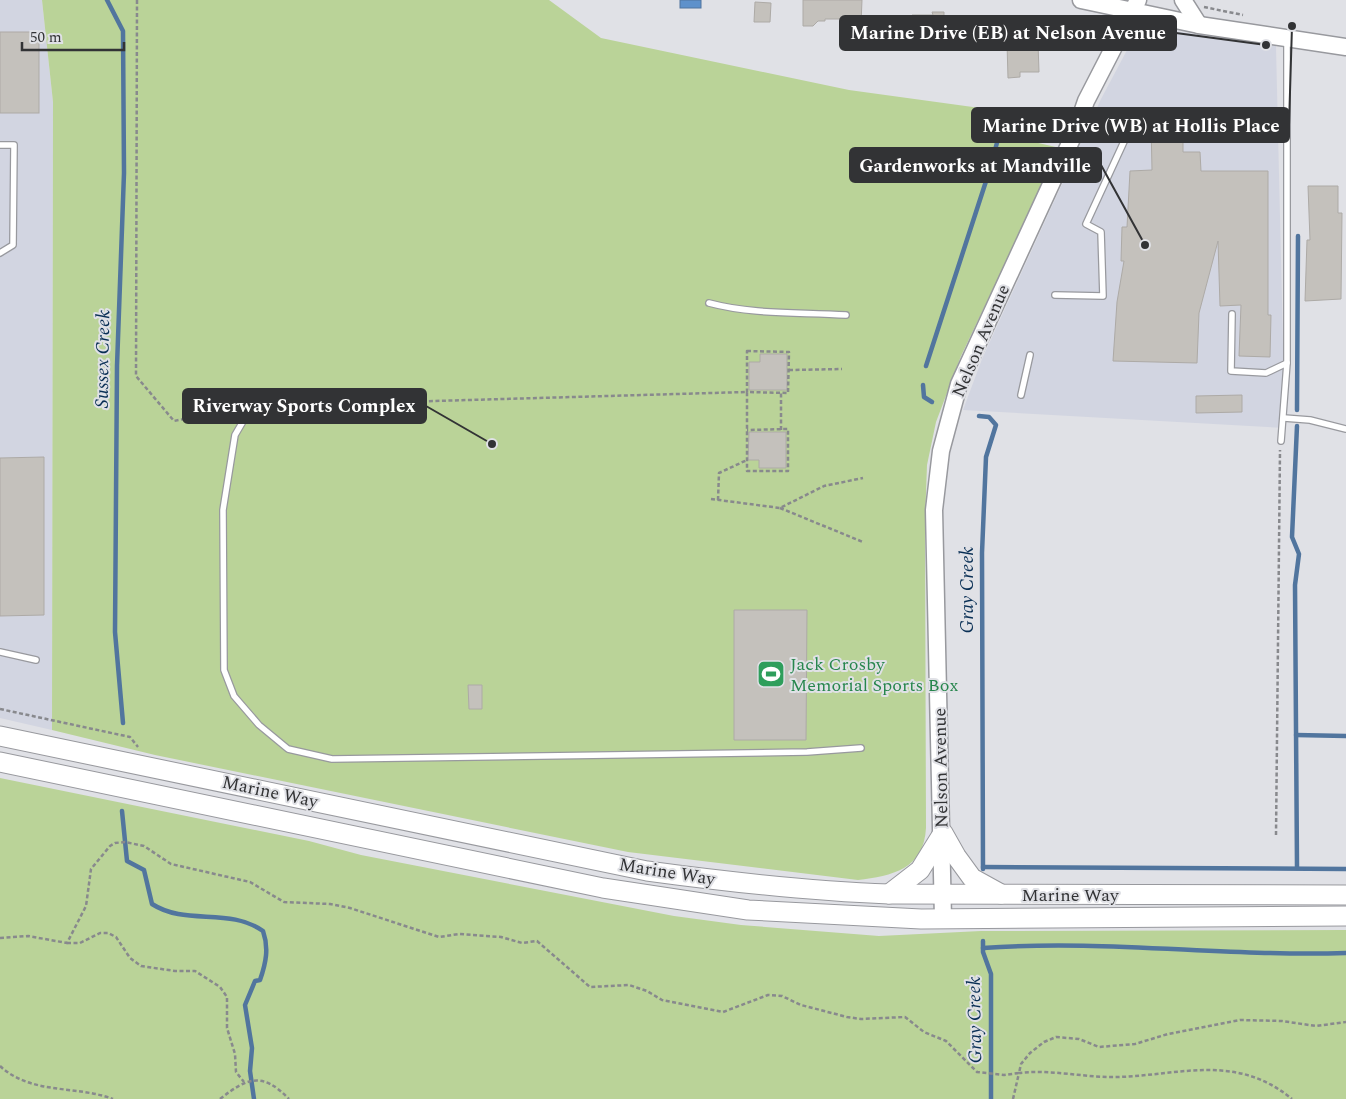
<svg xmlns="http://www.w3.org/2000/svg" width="1346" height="1099" font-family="Spectral,serif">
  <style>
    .built { fill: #d2d5e1 }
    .green { fill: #bad398 }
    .water { fill: #5e91cb; stroke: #51759e }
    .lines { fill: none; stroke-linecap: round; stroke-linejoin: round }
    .stream { stroke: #51759e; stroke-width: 4.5 }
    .building { fill: #c4c1bc; stroke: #adaaa6 }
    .lane-casing { stroke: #98999e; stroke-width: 8 }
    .secondary-casing { stroke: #98999e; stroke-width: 19 }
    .primary-casing { stroke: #98999e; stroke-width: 21 }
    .path { stroke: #88898d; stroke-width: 2.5; stroke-dasharray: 4 2.5; stroke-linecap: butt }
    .lane { stroke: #fff; stroke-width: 5.5 }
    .secondary { stroke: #fff; stroke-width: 16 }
    .primary { stroke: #fff; stroke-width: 19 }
    .labels { text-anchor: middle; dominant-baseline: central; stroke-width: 4; stroke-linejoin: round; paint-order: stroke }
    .street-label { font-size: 18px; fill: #323335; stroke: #e0e1e6 }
    .leisure-label { font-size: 18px; fill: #27864d; stroke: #e0e1e6; text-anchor: start }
    .water-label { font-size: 19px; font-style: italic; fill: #092f55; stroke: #e0e1e6 }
    .leader { fill: none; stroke: #323335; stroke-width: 2 }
    .callout-dot { fill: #323335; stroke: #e0e1e6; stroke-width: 2 }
    .callout { fill: #323335; stroke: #323335; stroke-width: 2 }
    .callout-label { font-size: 19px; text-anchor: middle; font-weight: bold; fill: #fff }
  </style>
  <rect width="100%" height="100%" fill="#e0e1e6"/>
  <g class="built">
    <polygon points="0,0 42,0 53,102 52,730 0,718"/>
    <polygon points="1148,27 1276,46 1285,428 963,410 982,359 1101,99 1135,35"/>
  </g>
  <g class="green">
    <path d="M42,0H549L601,38L849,90L980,108L1034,142L1060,148L961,356L936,422L927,465L925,521L926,828C924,869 892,876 858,880L628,852L155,755L52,730L53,102Z"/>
    <polygon points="0,778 309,841 361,855 674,916 741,925 879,936 981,931 1346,930 1346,1099 0,1099"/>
  </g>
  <rect class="water" x="680" y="0" width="21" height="8"/>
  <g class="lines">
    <g class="stream">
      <polyline points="107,0 123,31 124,173 117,366 115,632 123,723"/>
      <polyline points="926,366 989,172 1001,128"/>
      <polyline points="923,385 924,397 932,402"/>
      <polyline points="1297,410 1298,236"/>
      <polyline points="979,416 989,417 996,425 986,457 982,553 983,869"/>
      <polyline points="1297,426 1292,537 1299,554 1295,585 1297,868"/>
      <polyline points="1296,735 1346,736"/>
      <path d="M122,811L127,861L144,870L152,904C186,926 229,907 263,931C269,948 266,963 260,980L255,981L245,1005L252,1048L250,1071L254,1099"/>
      <polyline points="983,867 1346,869"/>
      <polyline points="983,941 983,952 991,974 991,1099"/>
      <path d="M983,948C1105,939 1225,957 1346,953"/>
    </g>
  </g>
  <g class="building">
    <polygon points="803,0 862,0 861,24 849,23 849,19 825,19 825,21 818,21 813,26 803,26"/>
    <polygon points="755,2 771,3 770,22 754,22"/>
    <polygon points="932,12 944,12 944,18 976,18 976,46 949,48 949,34 943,34 943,43 939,43 937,34 927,34 927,37 911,37 912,15 933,15"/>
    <rect x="0" y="32" width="39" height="81"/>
    <polygon points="1007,43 1038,43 1039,72 1020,72 1020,77 1008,78"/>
    <polygon points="1151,123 1183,123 1183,152 1200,152 1201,171 1268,171 1268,315 1271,315 1270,357 1239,356 1241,305 1220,306 1218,241 1199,313 1197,363 1113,361 1117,302 1124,261 1121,261 1122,227 1127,227 1130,171 1152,170"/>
    <polygon points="1308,186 1338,186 1338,213 1342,213 1341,299 1305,301 1307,240 1310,240"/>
    <polygon points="760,354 787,354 787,390 749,390 749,362 760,362"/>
    <polygon points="1242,395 1242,412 1196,413 1196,396"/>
    <polygon points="749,432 786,432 786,468 759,468 759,460 748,460"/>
    <polygon points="44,457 44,615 0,616 0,458"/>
    <polygon points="734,610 807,610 806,740 734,740"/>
    <polygon points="468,685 482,685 482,709 469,709"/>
  </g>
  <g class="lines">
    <defs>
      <g id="lane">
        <polyline points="0,145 14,145 13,245 0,253"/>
        <polyline points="1055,295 1103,296 1101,232 1086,224 1133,122"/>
        <path d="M709,303C754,315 800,312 846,315"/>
        <polyline points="1232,314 1231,371 1266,373 1287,363 1287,40"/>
        <polyline points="1021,395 1030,355"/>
        <polyline points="252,406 235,435 223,510 224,670 234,696 259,725 288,749 332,759 807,752 861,748"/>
        <polyline points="1284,418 1310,420 1346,429"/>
        <polyline points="1281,441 1287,363"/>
        <polyline points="0,652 36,660"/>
      </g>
      <g id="secondary">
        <polyline points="1081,0 1199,25 1346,47"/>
        <polyline points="1183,0 1199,25"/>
        <polyline points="943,919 934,510 941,451 959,384 1076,130 1086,101 1138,0"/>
      </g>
      <g id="primary">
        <path d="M0,736L647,871C728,882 808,891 889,894L1346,895"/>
        <polyline points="0,762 603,888 748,910 921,919 1346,916"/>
        <polyline points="889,894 920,870 943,833 956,856 972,878 1001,894"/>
      </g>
    </defs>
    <use href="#lane" class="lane-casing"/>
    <use href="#secondary" class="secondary-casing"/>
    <use href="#primary" class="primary-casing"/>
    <g class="path">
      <polyline points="137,0 136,376 174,421 239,408"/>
      <polyline points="1204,7 1243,15"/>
      <polygon points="747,351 789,352 788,393 747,392"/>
      <polyline points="789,370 842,369"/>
      <polyline points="260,406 747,392 747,471 788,471 788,429 747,430"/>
      <polyline points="781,430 781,393"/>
      <polyline points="711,499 780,508 824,486 863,478"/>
      <polyline points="718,500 719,473 747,460"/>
      <polyline points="780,508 863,542"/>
      <polyline points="0,709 130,737 138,747"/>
      <polyline points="1276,835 1280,450"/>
      <polyline points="0,938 28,936 67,943 86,906 91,869 110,846 115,843 125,842 144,846 171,864 250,882 284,902 330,904 350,908 439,937 459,934 501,937 522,943 537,941 590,987 629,985 647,991 662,1000 723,1012 768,995 782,996 801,1005 847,1017 861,1019 905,1017 924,1032 946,1041 977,1072 1004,1075 1019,1073 1021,1064 1030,1053 1044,1042 1056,1037 1079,1039 1099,1047 1135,1044 1168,1034 1240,1020 1282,1021 1316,1026 1346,1022"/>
      <polyline points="67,943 80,943 100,933 108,933 116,937 130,958 141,966 175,971 195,971 220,987 227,997 227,1028 235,1054 236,1072 244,1082"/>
      <path d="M0,1066C31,1095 76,1085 113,1099"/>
      <path d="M220,1099C247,1078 262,1071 289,1099"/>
      <path d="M1013,1099L1019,1073C1052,1069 1085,1078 1118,1077C1181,1075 1236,1053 1292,1099"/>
    </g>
    <use href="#lane" class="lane"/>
    <use href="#secondary" class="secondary"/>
    <use href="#primary" class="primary"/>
  </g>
  <defs>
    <symbol id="stadium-square" viewBox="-11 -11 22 22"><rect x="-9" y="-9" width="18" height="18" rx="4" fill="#2e9e5b" stroke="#e0e1e6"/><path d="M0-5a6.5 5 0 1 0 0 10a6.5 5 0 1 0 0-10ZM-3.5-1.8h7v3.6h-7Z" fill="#fff"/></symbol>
  </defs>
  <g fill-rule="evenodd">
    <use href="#stadium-square" x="755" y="658" width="32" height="32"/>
  </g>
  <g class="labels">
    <g class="street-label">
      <text transform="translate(981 341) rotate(-67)">Nelson Avenue</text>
      <text transform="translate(941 768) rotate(-91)">Nelson Avenue</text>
      <text transform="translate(270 792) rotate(12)">Marine Way</text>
      <text transform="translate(667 872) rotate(9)">Marine Way</text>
      <text x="1070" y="895">Marine Way</text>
    </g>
    <g class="leisure-label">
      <text x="790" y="664">Jack Crosby<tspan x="790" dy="21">Memorial Sports Box</tspan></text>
    </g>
    <g class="water-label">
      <text transform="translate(103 359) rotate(-89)">Sussex Creek</text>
      <text transform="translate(967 590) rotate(-90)">Gray Creek</text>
      <text transform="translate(975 1020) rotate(-91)">Gray Creek</text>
    </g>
  </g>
  <path class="leader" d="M1266 45L1176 33M1292 26L1289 125M1145 245L1101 165M492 444L426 406"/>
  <g class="callout-dot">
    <circle cx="1266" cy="45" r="5"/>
    <circle cx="1292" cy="26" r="5"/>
    <circle cx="1145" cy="245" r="5"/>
    <circle cx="492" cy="444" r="5"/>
  </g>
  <g class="callout">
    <rect x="840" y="16" width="336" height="34" rx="5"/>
    <rect x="972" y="108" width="317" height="34" rx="5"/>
    <rect x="850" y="148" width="251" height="34" rx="5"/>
    <rect x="183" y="389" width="243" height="34" rx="5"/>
  </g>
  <g class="callout-label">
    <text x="1008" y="39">Marine Drive (EB) at Nelson Avenue</text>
    <text x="1131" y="132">Marine Drive (WB) at Hollis Place</text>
    <text x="975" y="172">Gardenworks at Mandville</text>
    <text x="304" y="412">Riverway Sports Complex</text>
  </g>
  <path d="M22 42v8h102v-8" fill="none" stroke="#323335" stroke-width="2.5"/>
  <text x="30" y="42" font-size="15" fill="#323335" stroke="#e0e1e6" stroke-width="4" paint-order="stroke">50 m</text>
</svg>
